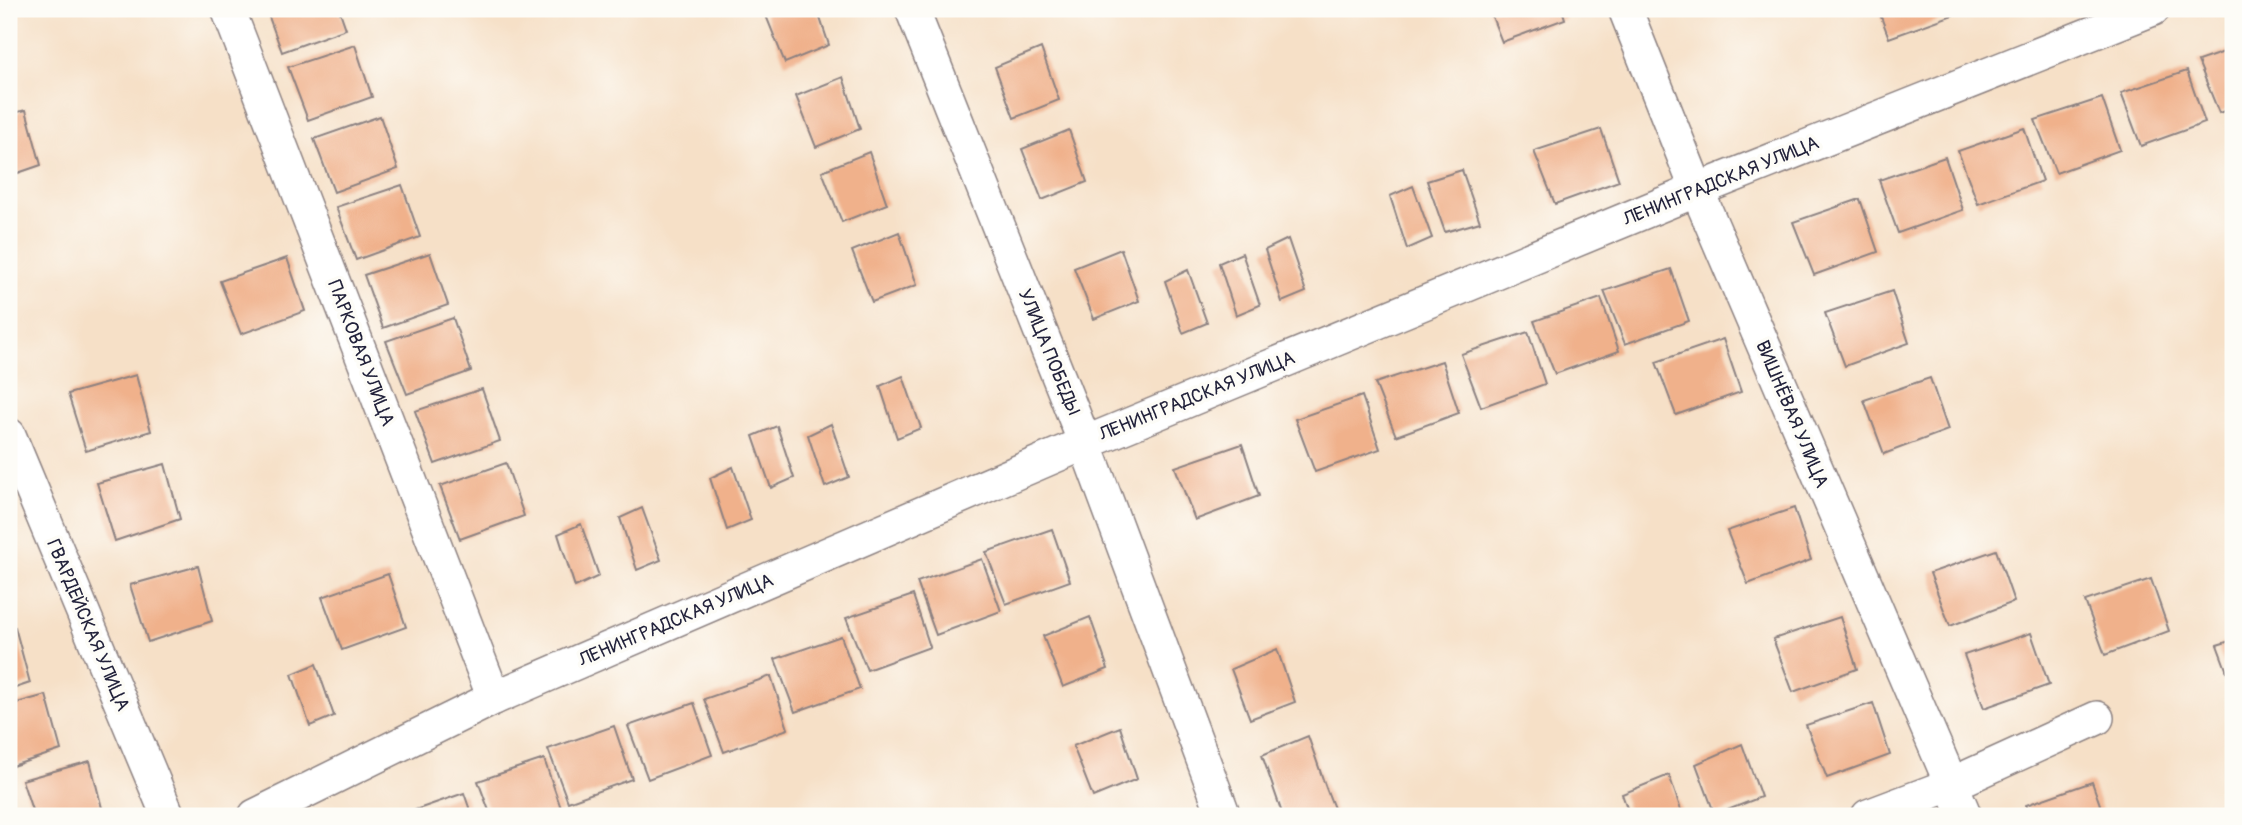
<svg xmlns="http://www.w3.org/2000/svg" width="2242" height="825" font-family="Pangolin,sans-serif">
  <style>
    .building { fill: #f0b18b }
    .lines { fill: none; stroke-linecap: round; stroke-linejoin: round }
    .street-casing { stroke: #8c8181; stroke-width: 36 }
    .street { stroke: #fff; stroke-width: 33 }
    .labels { text-anchor: middle; dominant-baseline: central; stroke-width: 7; stroke-linejoin: round; paint-order: stroke }
    .street-label { font-size: 19px; fill: #22223b; stroke: #fdfcf7 }
  </style>
  <rect width="100%" height="100%" fill="#fdfcf7"/>
  <filter id="ink" filterUnits="userSpaceOnUse"><feTurbulence type="fractalNoise" baseFrequency=".0143" numOctaves="2"/><feDisplacementMap in="SourceGraphic" scale="14" xChannelSelector="R" yChannelSelector="G"/><feConvolveMatrix kernelMatrix="1 2 1 2 8 2 1 2 1" color-interpolation-filters="sRGB"/></filter>
  <filter id="wash" filterUnits="userSpaceOnUse"><feTurbulence type="fractalNoise" baseFrequency=".00686" numOctaves="4" result="noise"/><feDisplacementMap in="SourceGraphic" scale="28" xChannelSelector="R" yChannelSelector="G"/><feGaussianBlur stdDeviation="1.57" result="paint"/><feColorMatrix in="noise" values="0 0 0 0 0 0 0 0 0 0 0 0 0 0 0 0 0 1.4 0 .05"/><feComposite in="paint" operator="in"/></filter>
  <g filter="url(#wash)">
    <rect width="100%" height="100%" fill="#f6e0c7"/>
    <g id="blocks">
      <g class="building">
        <polygon points="266,9 339,9 346,29 282,52"/>
        <polygon points="775,9 817,9 829,45 785,63 765,13"/>
        <polygon points="1489,9 1562,9 1565,19 1502,42"/>
        <polygon points="1878,9 1951,9 1953,15 1889,38"/>
        <polygon points="355,45 372,97 308,120 288,67"/>
        <polygon points="1041,48 1059,100 1014,118 995,67"/>
        <polygon points="2233,49 2233,108 2219,113 2198,61"/>
        <polygon points="2187,71 2205,123 2141,146 2121,93"/>
        <polygon points="843,77 860,129 816,147 796,96"/>
        <polygon points="2102,98 2120,150 2056,173 2035,120"/>
        <polygon points="26,110 41,165 9,176 9,114"/>
        <polygon points="380,116 398,169 334,192 314,139"/>
        <polygon points="2024,128 2042,181 1978,204 1958,151"/>
        <polygon points="1601,129 1619,181 1555,204 1534,151"/>
        <polygon points="1069,130 1087,182 1042,200 1022,149"/>
        <polygon points="869,152 887,204 842,222 822,171"/>
        <polygon points="1945,157 1963,210 1898,233 1879,180"/>
        <polygon points="1462,170 1480,222 1445,232 1427,181"/>
        <polygon points="402,185 420,237 356,260 336,207"/>
        <polygon points="1413,186 1432,238 1407,249 1390,196"/>
        <polygon points="1860,199 1878,252 1814,275 1793,222"/>
        <polygon points="899,232 917,285 872,302 852,251"/>
        <polygon points="1288,239 1306,292 1282,302 1265,250"/>
        <polygon points="1121,249 1139,301 1094,319 1074,268"/>
        <polygon points="430,253 448,305 383,328 364,275"/>
        <polygon points="1242,253 1260,305 1236,315 1219,263"/>
        <polygon points="287,258 305,311 241,334 220,281"/>
        <polygon points="1671,269 1689,321 1625,344 1604,291"/>
        <polygon points="1188,270 1207,323 1183,333 1165,281"/>
        <polygon points="1892,291 1909,343 1845,366 1825,313"/>
        <polygon points="1601,298 1619,351 1555,374 1534,321"/>
        <polygon points="453,318 471,371 407,394 386,341"/>
        <polygon points="1528,332 1545,384 1481,407 1461,354"/>
        <polygon points="1723,339 1741,392 1676,415 1656,362"/>
        <polygon points="1442,361 1459,413 1396,436 1375,383"/>
        <polygon points="136,375 151,431 86,451 68,394"/>
        <polygon points="903,376 921,428 897,438 880,386"/>
        <polygon points="1930,378 1948,430 1884,454 1864,400"/>
        <polygon points="482,389 500,441 435,464 415,411"/>
        <polygon points="1362,396 1380,449 1315,472 1295,419"/>
        <polygon points="831,424 849,477 825,487 808,435"/>
        <polygon points="777,426 794,478 771,488 753,436"/>
        <polygon points="1242,444 1259,496 1195,520 1175,467"/>
        <polygon points="506,463 524,516 460,539 440,486"/>
        <polygon points="165,464 180,519 115,541 97,483"/>
        <polygon points="733,467 751,520 727,530 710,478"/>
        <polygon points="642,508 661,560 637,570 620,518"/>
        <polygon points="1794,508 1811,560 1748,584 1727,531"/>
        <polygon points="581,524 599,576 575,587 558,534"/>
        <polygon points="1052,529 1070,581 1006,604 986,552"/>
        <polygon points="1996,550 2014,602 1950,626 1930,573"/>
        <polygon points="982,559 1001,611 936,635 917,582"/>
        <polygon points="198,566 212,621 148,642 130,585"/>
        <polygon points="388,574 406,627 342,650 322,597"/>
        <polygon points="2151,579 2169,631 2105,655 2085,601"/>
        <polygon points="913,595 930,647 867,670 846,618"/>
        <polygon points="1090,617 1108,669 1063,687 1043,636"/>
        <polygon points="1840,617 1857,669 1793,692 1773,639"/>
        <polygon points="15,627 30,683 9,690 9,629"/>
        <polygon points="2031,633 2049,685 1984,708 1964,655"/>
        <polygon points="841,636 860,689 795,712 775,659"/>
        <polygon points="2233,640 2233,688 2217,645"/>
        <polygon points="1277,649 1295,702 1250,719 1231,669"/>
        <polygon points="316,664 334,716 310,726 292,674"/>
        <polygon points="771,676 788,729 724,752 704,699"/>
        <polygon points="46,695 61,750 9,767 9,705"/>
        <polygon points="694,703 712,755 648,779 628,726"/>
        <polygon points="1873,703 1890,755 1827,778 1806,725"/>
        <polygon points="614,726 632,779 568,802 548,749"/>
        <polygon points="1120,727 1137,779 1093,797 1073,746"/>
        <polygon points="1308,736 1326,788 1337,816 1283,816 1262,755"/>
        <polygon points="1742,744 1761,797 1715,815 1696,764"/>
        <polygon points="544,759 562,811 547,816 491,816 478,781"/>
        <polygon points="90,761 104,816 34,816 22,780"/>
        <polygon points="1669,775 1683,816 1630,816 1622,794"/>
        <polygon points="2092,782 2104,816 2031,816 2026,805"/>
        <polygon points="464,793 472,816 398,816"/>
        <polygon points="1589,809 1591,816 1573,816"/>
      </g>
    </g>
  </g>
  <g filter="url(#ink)">
    <use href="#blocks" fill-opacity="0" stroke="#8c8181" stroke-width="2"/>
    <g class="lines">
      <defs>
        <g id="street">
          <polyline points="228,9 494,698"/>
          <polyline points="912,9 1085,443 1224,816"/>
          <polyline points="1625,9 1697,190 1965,816"/>
          <polyline points="9,435 168,816"/>
          <polyline points="255,816 494,698 1085,443 1697,190 2153,9"/>
          <polyline points="1868,816 1950,785 2097,718"/>
        </g>
      </defs>
      <use href="#street" class="street-casing"/>
      <use href="#street" class="street"/>
    </g>
  </g>
  <g class="labels">
    <g class="street-label">
      <text transform="translate(1721 181) rotate(-22)">ЛЕНИНГРАДСКАЯ УЛИЦА</text>
      <text transform="translate(1049 352) rotate(68)">УЛИЦА ПОБЕДЫ</text>
      <text transform="translate(361 353) rotate(69)">ПАРКОВАЯ УЛИЦА</text>
      <text transform="translate(1197 396) rotate(-22)">ЛЕНИНГРАДСКАЯ УЛИЦА</text>
      <text transform="translate(1792 414) rotate(67)">ВИШНЁВАЯ УЛИЦА</text>
      <text transform="translate(676 620) rotate(-23)">ЛЕНИНГРАДСКАЯ УЛИЦА</text>
      <text transform="translate(88 625) rotate(67)">ГВАРДЕЙСКАЯ УЛИЦА</text>
    </g>
  </g>
  <rect width="2242" height="825" fill="none" stroke="#fdfcf7" stroke-width="35"/>
</svg>
